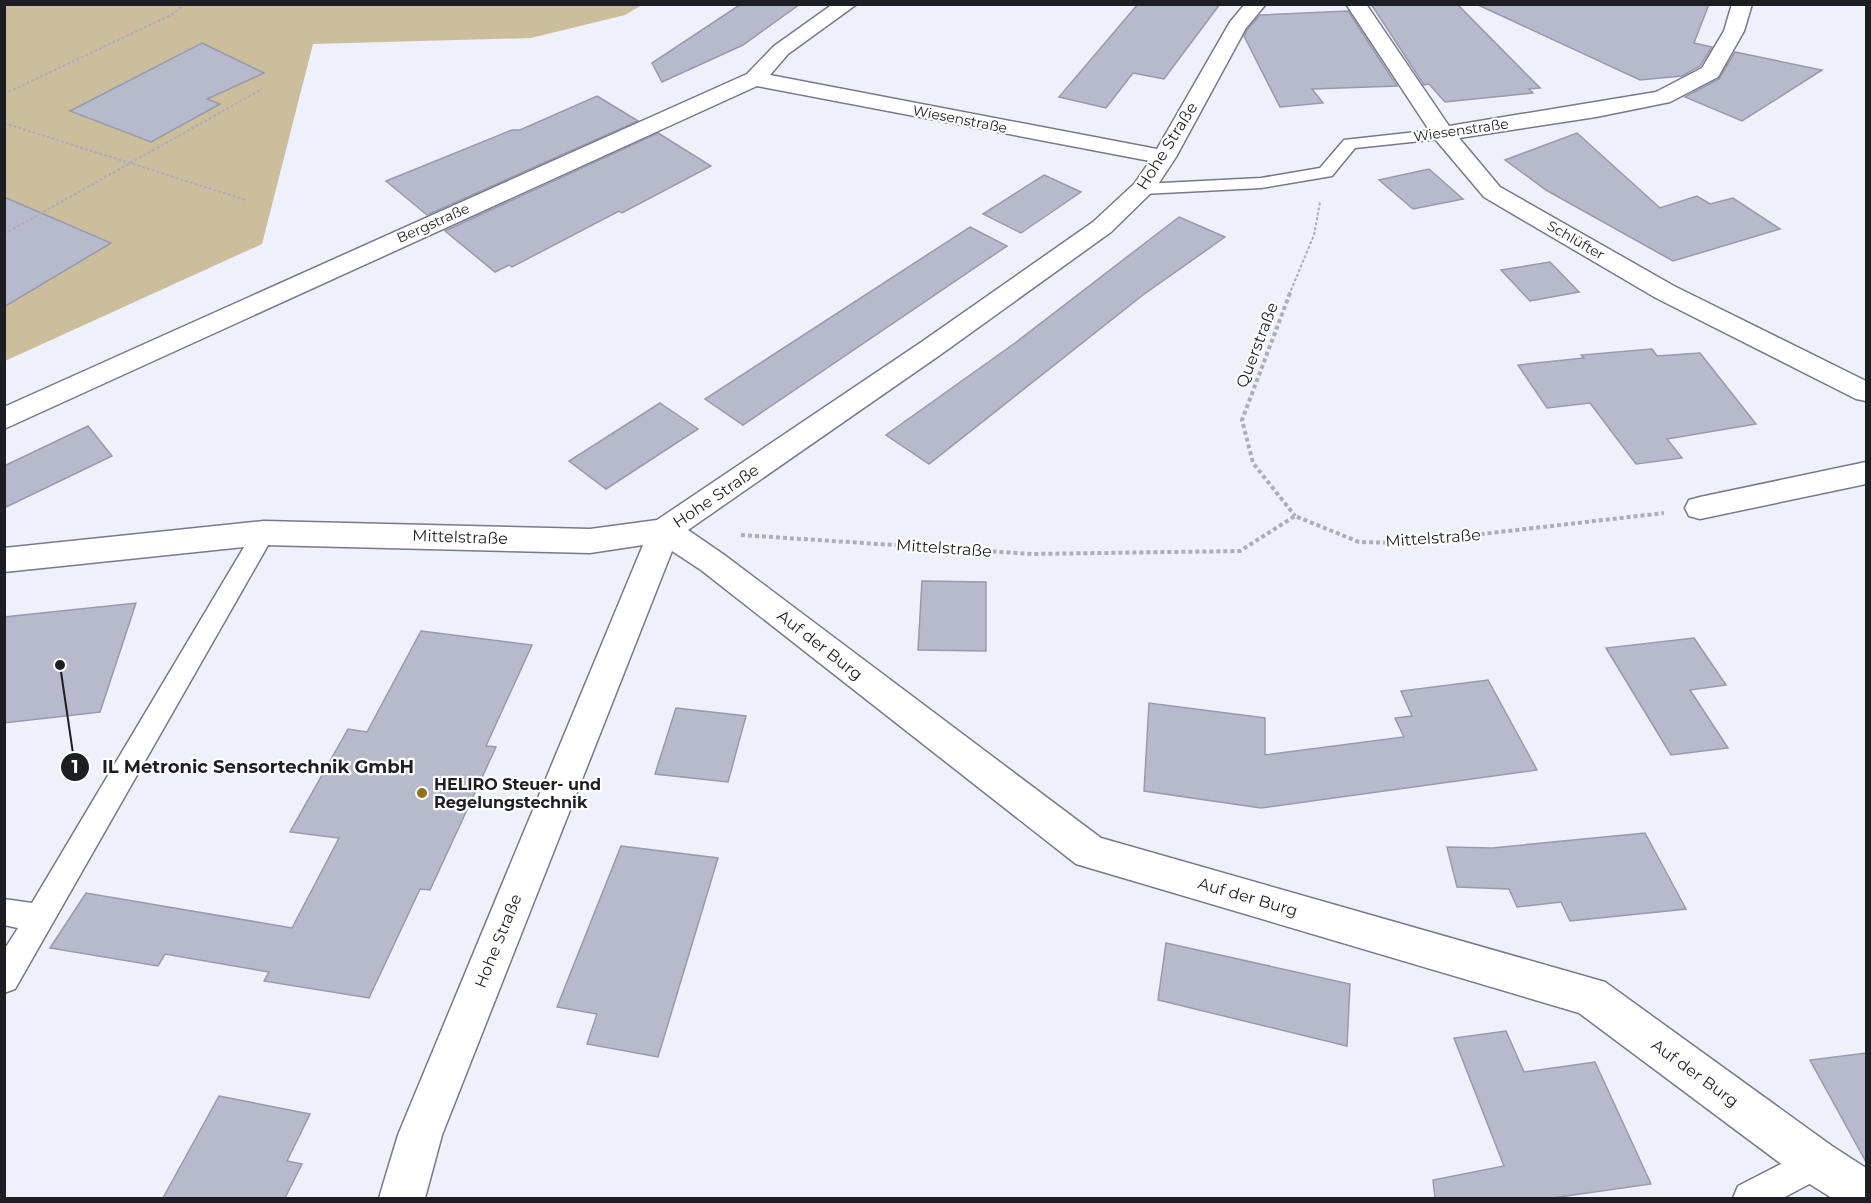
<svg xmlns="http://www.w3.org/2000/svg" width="1871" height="1203" font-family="Montserrat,sans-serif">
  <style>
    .green { fill: #ccbe9c }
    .building { fill: #b7bacc; stroke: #979aac; stroke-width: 1.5 }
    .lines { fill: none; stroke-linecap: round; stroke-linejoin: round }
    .service-casing { stroke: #77798a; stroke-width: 3 }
    .minor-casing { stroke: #77798a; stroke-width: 3 }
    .path-far1 { stroke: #acadb7; stroke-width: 2; stroke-dasharray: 3 2; stroke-linecap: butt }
    .path { stroke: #acadb7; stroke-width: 4; stroke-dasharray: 4 3; stroke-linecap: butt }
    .service { fill: #fff; fill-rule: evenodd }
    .minor { fill: #fff; fill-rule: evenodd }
    .poi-dot { fill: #93731a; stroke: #fff; stroke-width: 2 }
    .labels { text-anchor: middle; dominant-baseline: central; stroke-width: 4.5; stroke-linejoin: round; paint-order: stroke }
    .far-street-label { font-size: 14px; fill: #1d1e24; stroke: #fff }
    .street-label { font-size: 16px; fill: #1d1e24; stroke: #fff }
    .poi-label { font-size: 16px; font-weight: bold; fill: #1d1e24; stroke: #fff; text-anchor: start }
    .leader { fill: none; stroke: #1d1e24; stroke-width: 2 }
    .callout-dot { fill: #1d1e24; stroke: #fff; stroke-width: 2 }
    .mark-label { font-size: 18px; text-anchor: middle; font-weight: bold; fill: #fff }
    .callout-label { font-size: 18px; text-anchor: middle; font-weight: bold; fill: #1d1e24; stroke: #fff; stroke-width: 4.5; stroke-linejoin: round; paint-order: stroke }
  </style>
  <rect width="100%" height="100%" fill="#eef0fc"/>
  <polygon class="green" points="4,5 642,5 625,15 531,38 313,44 262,244 5,361"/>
  <g class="building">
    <polygon points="741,4 800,4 743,45 662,82 652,63"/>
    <polygon points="1138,4 1220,4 1164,79 1133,73 1106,108 1059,97"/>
    <polygon points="1371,4 1457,4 1540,88 1529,89 1533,93 1445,102 1429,84 1424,85"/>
    <polygon points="1476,4 1709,4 1694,43 1712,47 1700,66 1682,76 1640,80"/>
    <polygon points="1348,11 1397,86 1312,89 1323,103 1280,107 1244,36 1248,29 1260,15"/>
    <polygon points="202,43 264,73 207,99 220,104 151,142 70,111"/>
    <polygon points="1735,52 1822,70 1742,121 1685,97 1719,79"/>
    <polygon points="597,96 638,121 427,215 386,181 512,130 520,130"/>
    <polygon points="658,133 711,166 622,213 619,211 512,267 509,265 495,272 445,231"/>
    <polygon points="1577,133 1660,208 1697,196 1710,204 1733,198 1780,229 1673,261 1546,190 1505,160"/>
    <polygon points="1429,169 1463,199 1413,209 1379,180"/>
    <polygon points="1044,175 1081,192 1021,233 983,214"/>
    <polygon points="4,197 111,243 4,307"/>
    <polygon points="1179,217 1225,237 1143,295 929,464 886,435 1015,343"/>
    <polygon points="970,227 1007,246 743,425 705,399"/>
    <polygon points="1550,262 1579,292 1530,301 1501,270"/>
    <polygon points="1652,349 1657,356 1700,353 1756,424 1667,439 1682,458 1636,464 1590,403 1547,408 1518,365 1584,358 1581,355"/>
    <polygon points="660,403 698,429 606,489 569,461"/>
    <polygon points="88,426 112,456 4,508 4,466"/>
    <polygon points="922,581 986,582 986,651 918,650"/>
    <polygon points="136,603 100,712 4,723 4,617"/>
    <polygon points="421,631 532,645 486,746 496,747 430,890 420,889 369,998 264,981 269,972 165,954 158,966 50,948 86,893 292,928 339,838 290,832 348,729 367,732"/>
    <polygon points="1694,638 1726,685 1690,690 1728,748 1671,755 1606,648"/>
    <polygon points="1488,680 1537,770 1261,808 1144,791 1149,703 1265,718 1265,755 1404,737 1395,718 1412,716 1401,691"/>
    <polygon points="676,708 746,716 728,782 655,774"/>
    <polygon points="1645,833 1686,909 1570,921 1561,902 1517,907 1509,889 1457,887 1447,847 1492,848"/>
    <polygon points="621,846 718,858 658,1057 587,1044 597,1014 557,1007"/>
    <polygon points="1166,943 1350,984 1347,1046 1158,1000"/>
    <polygon points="1506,1031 1524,1072 1595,1062 1651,1184 1552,1198 1435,1198 1433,1180 1504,1166 1454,1038"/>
    <polygon points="1866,1053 1866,1162 1810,1060"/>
    <polygon points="219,1096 310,1114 287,1161 302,1164 285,1198 163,1198"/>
  </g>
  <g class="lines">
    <defs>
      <g id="service">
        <polygon points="1443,129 1451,134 1449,138 1355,148 1332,176 1326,177 1261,188 1143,194 1137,193 1134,189 1137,185 1143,184 1261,178 1320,168 1344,140"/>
        <polygon points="264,525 272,527 275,533 15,989 4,993 4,950 18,928 4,925 4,899 32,903 256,527"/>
        <polygon points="1816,1146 1828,1150 1832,1162 1828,1174 1783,1198 1733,1198 1738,1186"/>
      </g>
      <g id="minor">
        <polygon points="833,4 857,4 788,54 770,75 1157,149 1230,22 1245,4 1266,4 1246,28 1176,157 1155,189 1111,232 940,355 688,530 723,554 1101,838 1605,982 1832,1146 1866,1168 1866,1198 1832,1198 1800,1178 1579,1013 1076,864 701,570 672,551 442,1135 425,1198 379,1198 398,1135 643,545 590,553 264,545 4,572 4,548 264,521 590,529 657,520 920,343 1093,222 1134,184 1150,161 757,86 4,429 4,407 747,74 774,46"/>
        <polygon points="1346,4 1366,4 1449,126 1656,92 1702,68 1724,31 1732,4 1752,4 1744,31 1718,77 1670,102 1596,117 1459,138 1500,187 1674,286 1866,381 1866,401 1856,399 1656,298 1484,197 1435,139"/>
        <polygon points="1866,462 1866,484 1700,519 1689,516 1685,508 1689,500 1700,497"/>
      </g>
    </defs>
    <use href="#service" class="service-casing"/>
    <use href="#minor" class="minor-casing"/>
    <g class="path-far1">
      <polyline points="4,94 173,14 185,4"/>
      <polyline points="4,123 246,200"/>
      <polyline points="4,234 262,89"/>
      <polyline points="1289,295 1314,235 1320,202"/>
    </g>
    <g class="path">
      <polyline points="1290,293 1242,420 1253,463 1295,516"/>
      <polyline points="741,535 1032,554 1240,551 1295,516 1359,542 1404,543 1664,513"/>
    </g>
    <use href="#service" class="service"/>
    <use href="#minor" class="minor"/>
  </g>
  <circle class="poi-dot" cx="422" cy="793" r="6"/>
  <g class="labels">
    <g class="far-street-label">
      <text transform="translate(960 119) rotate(11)">Wiesenstraße</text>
      <text transform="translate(1461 130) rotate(-8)">Wiesenstraße</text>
      <text transform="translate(433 223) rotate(-24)">Bergstraße</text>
      <text transform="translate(1576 240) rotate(30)">Schlüfter</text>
    </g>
    <g class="street-label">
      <text transform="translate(1167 146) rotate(-58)">Hohe Straße</text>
      <text transform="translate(1257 345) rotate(-69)">Querstraße</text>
      <text transform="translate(716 496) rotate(-34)">Hohe Straße</text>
      <text transform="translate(460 537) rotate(2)">Mittelstraße</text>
      <text transform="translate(1433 538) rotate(-4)">Mittelstraße</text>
      <text transform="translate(944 548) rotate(4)">Mittelstraße</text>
      <text transform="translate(820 645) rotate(38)">Auf der Burg</text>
      <text transform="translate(1248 897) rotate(16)">Auf der Burg</text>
      <text transform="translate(498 941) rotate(-68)">Hohe Straße</text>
      <text transform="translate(1695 1073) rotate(36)">Auf der Burg</text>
    </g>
    <g class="poi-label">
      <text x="434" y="784">HELIRO Steuer- und<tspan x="434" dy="18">Regelungstechnik</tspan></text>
    </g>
  </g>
  <path class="leader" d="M60 665L75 767"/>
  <g class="callout-dot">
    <circle cx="60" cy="665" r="6"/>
    <circle cx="75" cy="767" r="15"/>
  </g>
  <g class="mark-label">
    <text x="75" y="773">1</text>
  </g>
  <g class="callout-label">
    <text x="258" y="773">IL Metronic Sensortechnik GmbH</text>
  </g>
  <rect width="1871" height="1203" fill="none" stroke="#1d1e24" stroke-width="12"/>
</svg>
